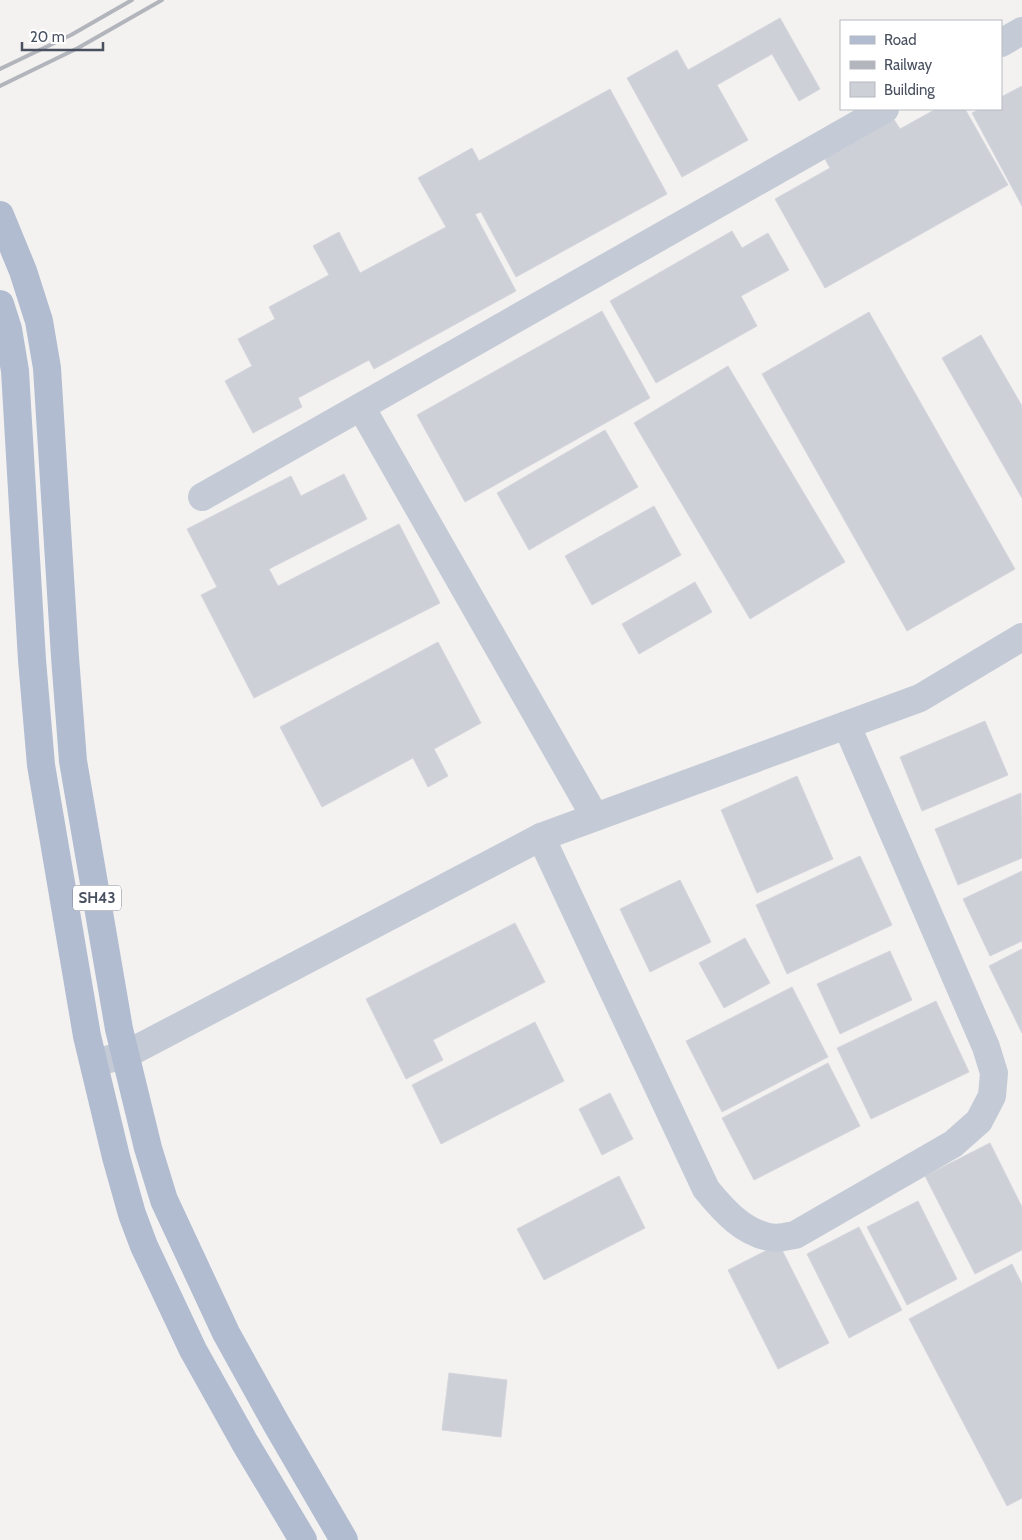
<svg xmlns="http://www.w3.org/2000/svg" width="1022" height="1540" font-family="Cabin,sans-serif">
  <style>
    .building { fill: #cdd0d7; stroke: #d5d6dd }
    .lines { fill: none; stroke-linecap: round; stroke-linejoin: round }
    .minor { stroke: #c5cbd6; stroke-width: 28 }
    .primary { stroke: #b1bcd0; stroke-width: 28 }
    .rail { stroke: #b3b5bc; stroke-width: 4 }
    .labels { text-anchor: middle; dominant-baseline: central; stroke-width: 4.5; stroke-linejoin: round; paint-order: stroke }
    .shield { fill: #fff; stroke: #808590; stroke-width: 1 }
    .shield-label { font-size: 15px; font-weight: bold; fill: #495160 }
  </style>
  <rect width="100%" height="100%" fill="#f4f2f1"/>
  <g class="building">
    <polygon points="780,18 820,89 799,101 772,54 717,85 748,140 682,177 627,78 677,50 688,70"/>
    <polygon points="1022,86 1022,206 972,113 980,109 1001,109 1001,97"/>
    <polygon points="610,89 667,194 516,277 481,212 475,214 516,291 374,369 369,360 298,398 302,407 253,433 225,381 252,366 238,339 275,319 269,307 329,275 313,246 339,232 360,273 446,227 418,178 472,148 479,161"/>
    <polygon points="936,109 965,109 1008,185 825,288 775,199 830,168 824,157 893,118 900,129"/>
    <polygon points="732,231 742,248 768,233 789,270 741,296 757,326 656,383 610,301"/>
    <polygon points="602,311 650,398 465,502 417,415"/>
    <polygon points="869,312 1015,569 907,631 762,374"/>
    <polygon points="981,335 1022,406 1022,498 942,358"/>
    <polygon points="728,366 845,562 750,619 634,423"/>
    <polygon points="605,430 638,487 529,550 497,493"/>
    <polygon points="344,474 367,519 269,569 278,586 399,524 440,603 254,698 201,595 217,587 187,529 291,476 301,496"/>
    <polygon points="654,506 681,555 592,605 565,556"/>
    <polygon points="695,582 712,612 639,654 622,624"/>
    <polygon points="438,642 481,723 434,749 448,776 428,787 413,758 322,807 280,727"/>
    <polygon points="985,721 1008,775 922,811 900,757"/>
    <polygon points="797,776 833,859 757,893 721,810"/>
    <polygon points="1021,793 1022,858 958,885 935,829"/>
    <polygon points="860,856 892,925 787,974 756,905"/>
    <polygon points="1022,871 1022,941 990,956 963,899"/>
    <polygon points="680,880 711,942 650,972 620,909"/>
    <polygon points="515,923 545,982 433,1040 443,1060 406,1079 366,999"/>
    <polygon points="745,938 770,983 724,1008 699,963"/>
    <polygon points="1022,949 1022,1033 989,966"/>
    <polygon points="890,951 912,1000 840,1034 817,984"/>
    <polygon points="792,987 828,1057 722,1112 686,1041"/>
    <polygon points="936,1001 969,1072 871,1119 837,1048"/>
    <polygon points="535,1022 564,1081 441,1144 412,1085"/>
    <polygon points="828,1063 860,1126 754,1180 722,1118"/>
    <polygon points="610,1093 633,1139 602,1155 579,1109"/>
    <polygon points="990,1143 1022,1207 1022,1250 975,1274 925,1176"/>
    <polygon points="619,1176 645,1228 544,1280 517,1229"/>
    <polygon points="918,1201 957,1279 907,1305 867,1227"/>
    <polygon points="859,1227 902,1310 849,1338 807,1254"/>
    <polygon points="779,1244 829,1343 778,1369 728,1270"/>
    <polygon points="1012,1264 1022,1284 1022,1498 1007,1506 909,1319"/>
    <polygon points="449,1373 507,1380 501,1437 442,1430"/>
  </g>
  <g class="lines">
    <g class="minor">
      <polyline points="1001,43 1022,31"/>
      <polyline points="361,407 595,817"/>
      <polyline points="202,497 885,109"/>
      <path d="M541,837L706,1189C724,1211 745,1235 775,1238C781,1238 788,1236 795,1235L953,1144L979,1121L992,1096L994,1073L986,1047L847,726"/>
      <polyline points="94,1063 125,1055 541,837 920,698 1022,637"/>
    </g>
    <g class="primary">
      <polyline points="0,215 23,271 39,321 47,368 65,657 73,761 119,1029 148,1148 164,1200 226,1333 277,1425 344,1540"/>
      <polyline points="0,304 8,329 15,371 32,660 41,765 87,1036 116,1157 132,1214 144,1246 193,1350 245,1443 303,1540"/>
    </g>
    <g class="rail">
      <polyline points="0,69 71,35 132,0"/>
      <polyline points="0,86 78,48 162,0"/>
    </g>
  </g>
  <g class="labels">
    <rect class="shield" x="73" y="885.5" width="48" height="25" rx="4"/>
    <g class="shield-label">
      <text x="97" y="898">SH43</text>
    </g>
  </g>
  <rect x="840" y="20" width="162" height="90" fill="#ffffff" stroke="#b6b9bf"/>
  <rect x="850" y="36" width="25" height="8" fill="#b1bcd0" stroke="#b6b9bf"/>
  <text x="884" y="45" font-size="15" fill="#495160">Road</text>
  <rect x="850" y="61" width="25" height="8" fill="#b3b5bc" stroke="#b6b9bf"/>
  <text x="884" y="70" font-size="15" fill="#495160">Railway</text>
  <rect x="850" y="82" width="25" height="15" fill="#cdd0d7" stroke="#b6b9bf"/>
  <text x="884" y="95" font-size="15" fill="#495160">Building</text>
  <path d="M22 42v8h81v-8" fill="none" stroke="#495160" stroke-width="2.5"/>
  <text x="30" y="42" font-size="15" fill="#495160" stroke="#ffffff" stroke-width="4" paint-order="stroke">20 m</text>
</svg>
